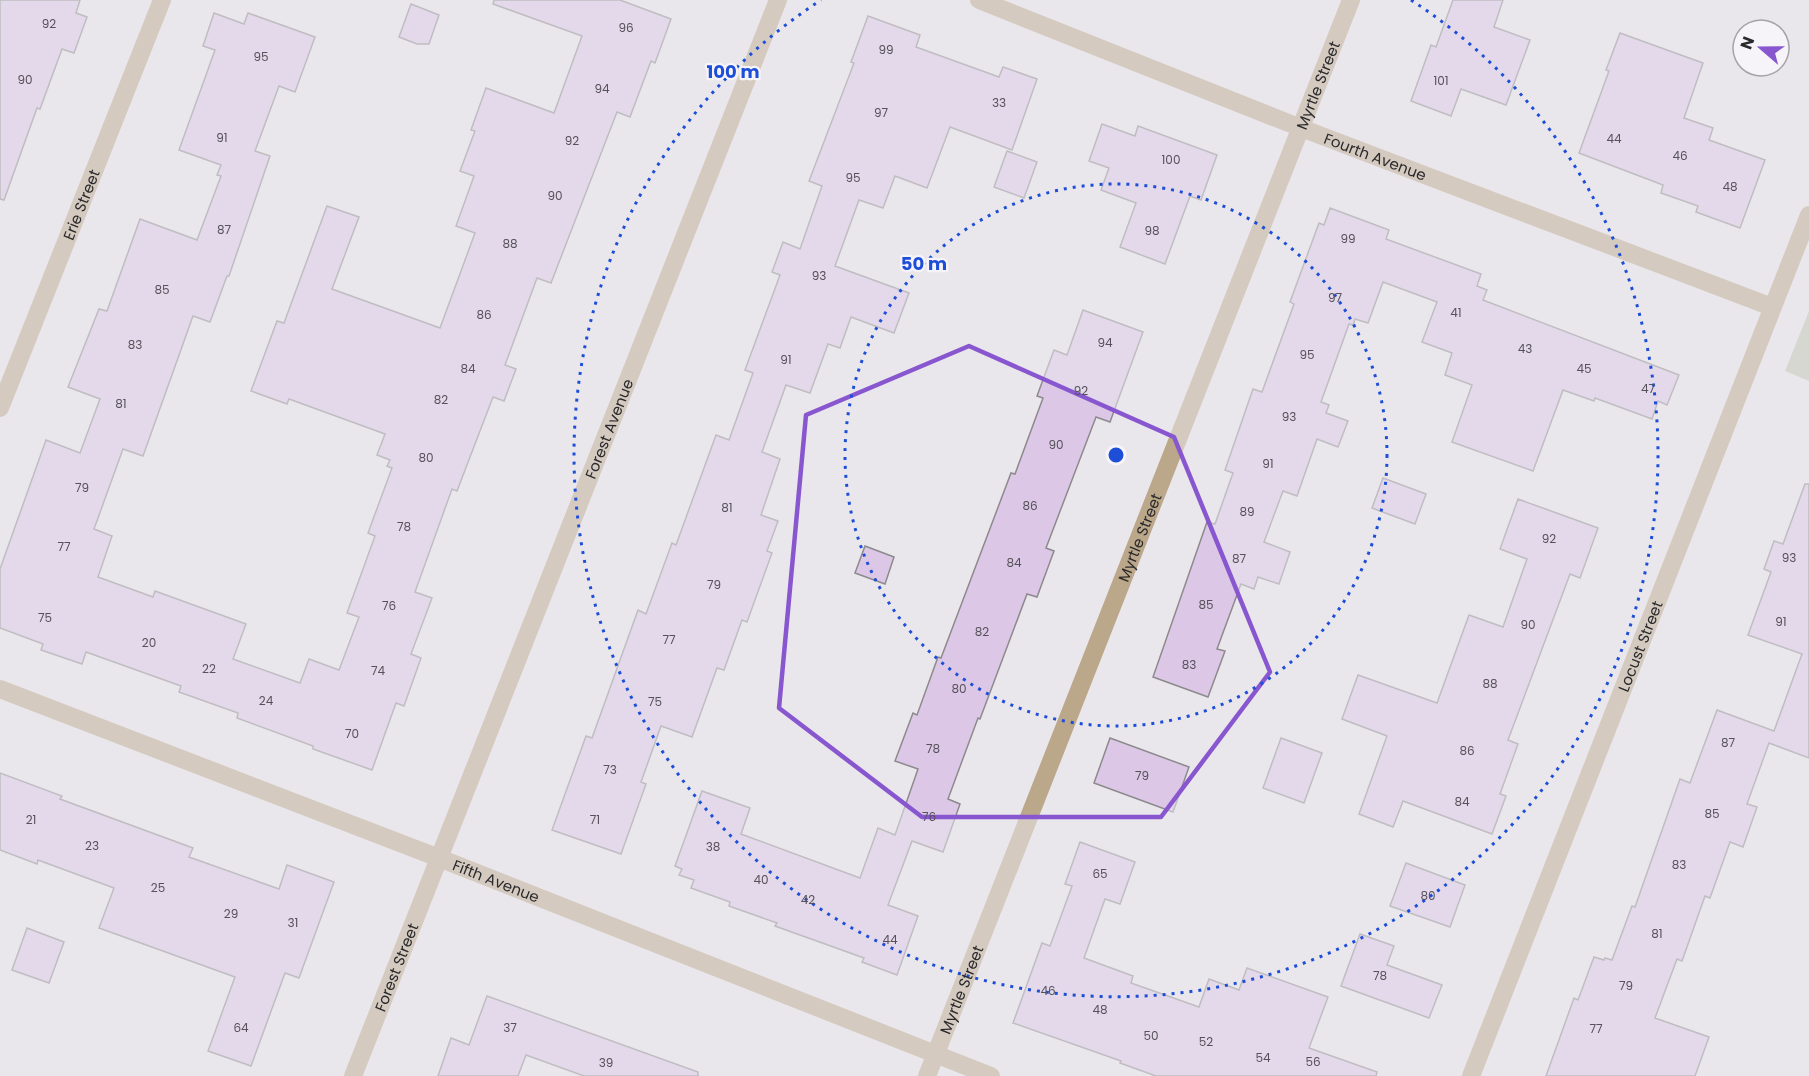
<svg xmlns="http://www.w3.org/2000/svg" width="1809" height="1076" font-family="Poppins,sans-serif">
  <style>
    .green { fill: #bfc4b0 }
    .building { fill: #dcc8e6; stroke: #8d8a8e; stroke-width: 1.5 }
    .lines { fill: none; stroke-linecap: round; stroke-linejoin: round }
    .minor { stroke: #bba789; stroke-width: 18 }
    .marked { fill: none; stroke: #8857cf; stroke-width: 4.5; stroke-linejoin: round }
    .ring { fill: none; stroke: #1d4ed8; stroke-width: 3; stroke-dasharray: 3 6 }
    .labels { text-anchor: middle; dominant-baseline: central; stroke-width: 4.5; stroke-linejoin: round; paint-order: stroke }
    .number-label { font-size: 12px; fill: #56515a }
    .street-label { font-size: 15px; fill: #2a292b; stroke: #f7f4f9 }
    .centre { fill: #1d4ed8; stroke: #f7f4f9; stroke-width: 3 }
    .ring-label { font-size: 18px; text-anchor: middle; font-weight: bold; fill: #1d4ed8; stroke: #f7f4f9; stroke-width: 4.5; stroke-linejoin: round; paint-order: stroke }
  </style>
  <rect width="100%" height="100%" fill="#eae7ec"/>
  <polygon class="green" points="1809,311 1809,381 1785,371"/>
  <g class="building">
    <polygon points="0,0 80,0 76,13 87,17 74,53 62,49 40,109 37,108 4,200 0,199"/>
    <polygon points="494,0 620,0 671,19 655,63 651,61 630,117 617,112 551,283 537,278 505,365 516,369 504,401 493,397 457,491 452,489 415,592 432,598 411,654 421,658 404,706 396,703 372,770 313,749 313,746 237,718 238,713 179,692 181,686 86,652 82,664 41,650 43,644 0,628 0,569 46,440 80,453 100,399 68,387 99,309 107,311 140,219 197,240 221,176 217,175 221,165 179,150 215,50 203,46 214,13 244,24 248,13 315,37 295,92 279,86 255,151 270,156 229,276 227,276 210,322 193,316 143,456 123,449 94,529 112,536 98,577 153,597 155,591 246,624 233,659 300,683 309,659 339,670 359,617 347,613 375,536 368,533 392,468 387,466 390,460 377,455 385,434 289,399 287,404 251,391 277,321 284,323 327,206 359,217 332,289 440,328 475,233 456,226 474,176 460,171 475,131 471,130 486,88 554,113 582,36 493,4"/>
    <polygon points="1453,0 1503,0 1494,27 1530,40 1506,105 1461,89 1451,116 1411,101 1431,45 1436,47"/>
    <polygon points="411,4 439,15 429,44 417,44 399,37"/>
    <polygon points="868,16 920,35 916,47 999,77 1003,67 1037,79 1012,150 950,127 927,188 895,176 883,208 859,200 835,266 909,293 894,333 851,317 840,348 828,344 810,393 786,385 762,452 780,459 761,515 778,521 767,551 772,553 747,622 742,620 724,670 717,668 692,737 661,726 641,782 646,784 621,854 552,830 586,736 592,738 638,610 646,614 672,543 676,545 716,435 729,440 753,373 745,370 780,275 772,272 783,242 800,249 822,186 809,181 854,63 851,62"/>
    <polygon points="1620,33 1703,63 1684,118 1713,128 1709,140 1765,160 1740,228 1696,212 1698,206 1661,193 1663,185 1579,153 1609,71 1606,70"/>
    <polygon points="1102,124 1135,136 1138,126 1217,155 1201,200 1190,196 1165,264 1120,247 1136,203 1101,190 1109,168 1089,161"/>
    <polygon points="1007,151 1037,162 1024,198 994,187"/>
    <polygon points="1330,208 1389,230 1386,239 1481,274 1477,286 1487,290 1483,300 1679,375 1667,405 1658,401 1652,419 1595,398 1594,401 1563,390 1533,471 1452,442 1472,385 1445,375 1452,353 1422,342 1437,302 1383,282 1368,323 1355,319 1353,325 1349,324 1321,402 1329,405 1326,413 1348,421 1338,447 1317,439 1297,496 1283,491 1264,542 1290,552 1279,584 1258,577 1254,589 1241,584 1217,649 1225,651 1208,697 1153,677 1207,522 1215,524 1233,473 1225,470 1253,389 1262,392 1294,304 1290,302 1319,223 1324,225"/>
    <polygon points="1083,310 1143,332 1110,422 1096,417 1046,548 1054,551 1037,597 1027,594 980,719 978,718 948,799 960,804 943,852 912,841 888,905 918,916 897,975 862,962 864,958 775,926 777,923 729,906 730,902 691,888 694,880 679,875 682,869 675,866 702,791 750,808 741,834 860,878 878,828 895,835 918,769 895,761 913,713 917,715 938,657 941,658 1011,473 1015,474 1043,398 1037,396 1054,350 1067,355"/>
    <polygon points="1383,478 1426,494 1415,524 1372,508"/>
    <polygon points="1805,484 1809,484 1809,758 1769,743 1747,804 1757,807 1743,847 1730,842 1710,898 1705,896 1682,961 1677,959 1655,1018 1709,1037 1695,1076 1546,1076 1574,998 1578,1000 1594,957 1604,960 1605,958 1612,960 1632,906 1635,907 1680,779 1690,783 1717,710 1774,731 1802,654 1748,635 1771,572 1764,569 1774,541 1783,544"/>
    <polygon points="1518,499 1598,528 1580,578 1570,574 1508,740 1518,744 1500,794 1506,796 1492,834 1403,801 1393,827 1359,814 1387,736 1342,719 1358,675 1437,703 1469,615 1503,627 1527,559 1500,549"/>
    <polygon points="865,546 894,557 885,584 855,573"/>
    <polygon points="1110,738 1189,767 1173,812 1094,783"/>
    <polygon points="1281,738 1322,753 1304,803 1263,788"/>
    <polygon points="0,773 62,796 60,799 193,848 189,857 279,889 287,865 334,882 299,978 285,973 251,1066 208,1051 235,977 99,928 114,888 38,860 37,864 0,850"/>
    <polygon points="1080,842 1135,862 1120,904 1105,899 1084,958 1133,976 1131,983 1199,1007 1209,979 1239,990 1247,968 1328,997 1309,1048 1377,1072 1376,1076 1156,1076 1120,1063 1121,1061 1013,1023 1042,943 1050,946 1072,886 1065,884"/>
    <polygon points="1406,863 1465,885 1450,927 1390,906"/>
    <polygon points="27,928 64,942 49,983 12,970"/>
    <polygon points="1360,934 1394,946 1387,965 1442,985 1429,1018 1341,986"/>
    <polygon points="487,996 698,1072 698,1076 584,1076 526,1055 518,1076 438,1076 451,1038 469,1045"/>
  </g>
  <g class="lines">
    <g class="minor">
      <path id="s1" d="M979,0L1301,128L1772,307"/>
      <path id="s2" d="M0,408L162,0"/>
      <path id="s3" d="M0,689L439,858L991,1076"/>
      <path id="s4" d="M353,1076L778,0"/>
      <path id="s5" d="M927,1076L1351,0"/>
      <path id="s6" d="M1471,1076L1809,215"/>
    </g>
  </g>
  <path d="M0 0H1809V1076H0ZM969,346L1174,437L1270,672L1161,817H922L779,708L806,415Z" fill="#eae7ec" fill-opacity=".55" fill-rule="evenodd"/>
  <path class="marked" d="M969,346L1174,437L1270,672L1161,817H922L779,708L806,415Z"/>
  <g class="ring">
    <circle cx="1116" cy="455" r="271"/>
    <path d="M1411 0A542 542 0 1 1 821 0"/>
  </g>
  <g class="labels">
    <g class="number-label">
      <text x="49" y="23">92</text>
      <text x="626" y="27">96</text>
      <text x="886" y="49">99</text>
      <text x="261" y="56">95</text>
      <text x="25" y="79">90</text>
      <text x="1441" y="80">101</text>
      <text x="602" y="88">94</text>
      <text x="999" y="102">33</text>
      <text x="881" y="112">97</text>
      <text x="222" y="137">91</text>
      <text x="1614" y="138">44</text>
      <text x="572" y="140">92</text>
      <text x="1680" y="155">46</text>
      <text x="1171" y="159">100</text>
      <text x="853" y="177">95</text>
      <text x="1730" y="186">48</text>
      <text x="555" y="195">90</text>
      <text x="224" y="229">87</text>
      <text x="1152" y="230">98</text>
      <text x="1348" y="238">99</text>
      <text x="510" y="243">88</text>
      <text x="819" y="275">93</text>
      <text x="162" y="289">85</text>
      <text x="1335" y="297">97</text>
      <text x="1456" y="312">41</text>
      <text x="484" y="314">86</text>
      <text x="1105" y="342">94</text>
      <text x="135" y="344">83</text>
      <text x="1525" y="348">43</text>
      <text x="1307" y="354">95</text>
      <text x="786" y="359">91</text>
      <text x="468" y="368">84</text>
      <text x="1584" y="368">45</text>
      <text x="1648" y="388">47</text>
      <text x="1081" y="390">92</text>
      <text x="441" y="399">82</text>
      <text x="121" y="403">81</text>
      <text x="1289" y="416">93</text>
      <text x="1056" y="444">90</text>
      <text x="426" y="457">80</text>
      <text x="1268" y="463">91</text>
      <text x="82" y="487">79</text>
      <text x="1030" y="505">86</text>
      <text x="727" y="507">81</text>
      <text x="1247" y="511">89</text>
      <text x="404" y="526">78</text>
      <text x="1549" y="538">92</text>
      <text x="64" y="546">77</text>
      <text x="1789" y="557">93</text>
      <text x="1239" y="558">87</text>
      <text x="1014" y="562">84</text>
      <text x="714" y="584">79</text>
      <text x="1206" y="604">85</text>
      <text x="389" y="605">76</text>
      <text x="45" y="617">75</text>
      <text x="1781" y="621">91</text>
      <text x="1528" y="624">90</text>
      <text x="982" y="631">82</text>
      <text x="669" y="639">77</text>
      <text x="149" y="642">20</text>
      <text x="1189" y="664">83</text>
      <text x="209" y="668">22</text>
      <text x="378" y="670">74</text>
      <text x="1490" y="683">88</text>
      <text x="959" y="688">80</text>
      <text x="266" y="700">24</text>
      <text x="655" y="701">75</text>
      <text x="352" y="733">70</text>
      <text x="1728" y="742">87</text>
      <text x="933" y="748">78</text>
      <text x="1467" y="750">86</text>
      <text x="610" y="769">73</text>
      <text x="1142" y="775">79</text>
      <text x="1462" y="801">84</text>
      <text x="1712" y="813">85</text>
      <text x="929" y="816">76</text>
      <text x="31" y="819">21</text>
      <text x="595" y="819">71</text>
      <text x="92" y="845">23</text>
      <text x="713" y="846">38</text>
      <text x="1679" y="864">83</text>
      <text x="1100" y="873">65</text>
      <text x="761" y="879">40</text>
      <text x="158" y="887">25</text>
      <text x="1428" y="895">80</text>
      <text x="808" y="899">42</text>
      <text x="231" y="913">29</text>
      <text x="293" y="922">31</text>
      <text x="1657" y="933">81</text>
      <text x="890" y="939">44</text>
      <text x="1380" y="975">78</text>
      <text x="1626" y="985">79</text>
      <text x="1048" y="990">46</text>
      <text x="1100" y="1009">48</text>
      <text x="241" y="1027">64</text>
      <text x="510" y="1027">37</text>
      <text x="1596" y="1028">77</text>
      <text x="1151" y="1035">50</text>
      <text x="1206" y="1041">52</text>
      <text x="1263" y="1057">54</text>
      <text x="1313" y="1061">56</text>
      <text x="606" y="1062">39</text>
    </g>
    <g class="street-label">
      <text stroke="none"><textPath href="#s5" startOffset="1065">Myrtle Street</textPath></text>
      <text stroke="none"><textPath href="#s1" startOffset="426">Fourth Avenue</textPath></text>
      <text stroke="none"><textPath href="#s2" startOffset="219">Erie Street</textPath></text>
      <text stroke="none"><textPath href="#s4" startOffset="696">Forest Avenue</textPath></text>
      <text stroke="none"><textPath href="#s5" startOffset="579">Myrtle Street</textPath></text>
      <text stroke="none"><textPath href="#s6" startOffset="462">Locust Street</textPath></text>
      <text stroke="none"><textPath href="#s3" startOffset="532">Fifth Avenue</textPath></text>
      <text stroke="none"><textPath href="#s4" startOffset="117">Forest Street</textPath></text>
      <text stroke="none"><textPath href="#s5" startOffset="93">Myrtle Street</textPath></text>
    </g>
  </g>
  <circle cx="1116" cy="455" r="9" class="centre"/>
  <g class="ring-label">
    <text x="733" y="78">100 m</text>
    <text x="924" y="270">50 m</text>
  </g>
  <g transform="translate(1761 48) rotate(290)"><circle r="28" fill="#f7f4f9" stroke="#a5a3a7" stroke-width="1.5"/>
  <path d="M0-4.5L10 22L0 15L-10 22Z" fill="#8857cf"/>
  <text y="-9" font-size="16" font-weight="bold" text-anchor="middle" fill="#2a292b">N</text>
  </g>
</svg>
